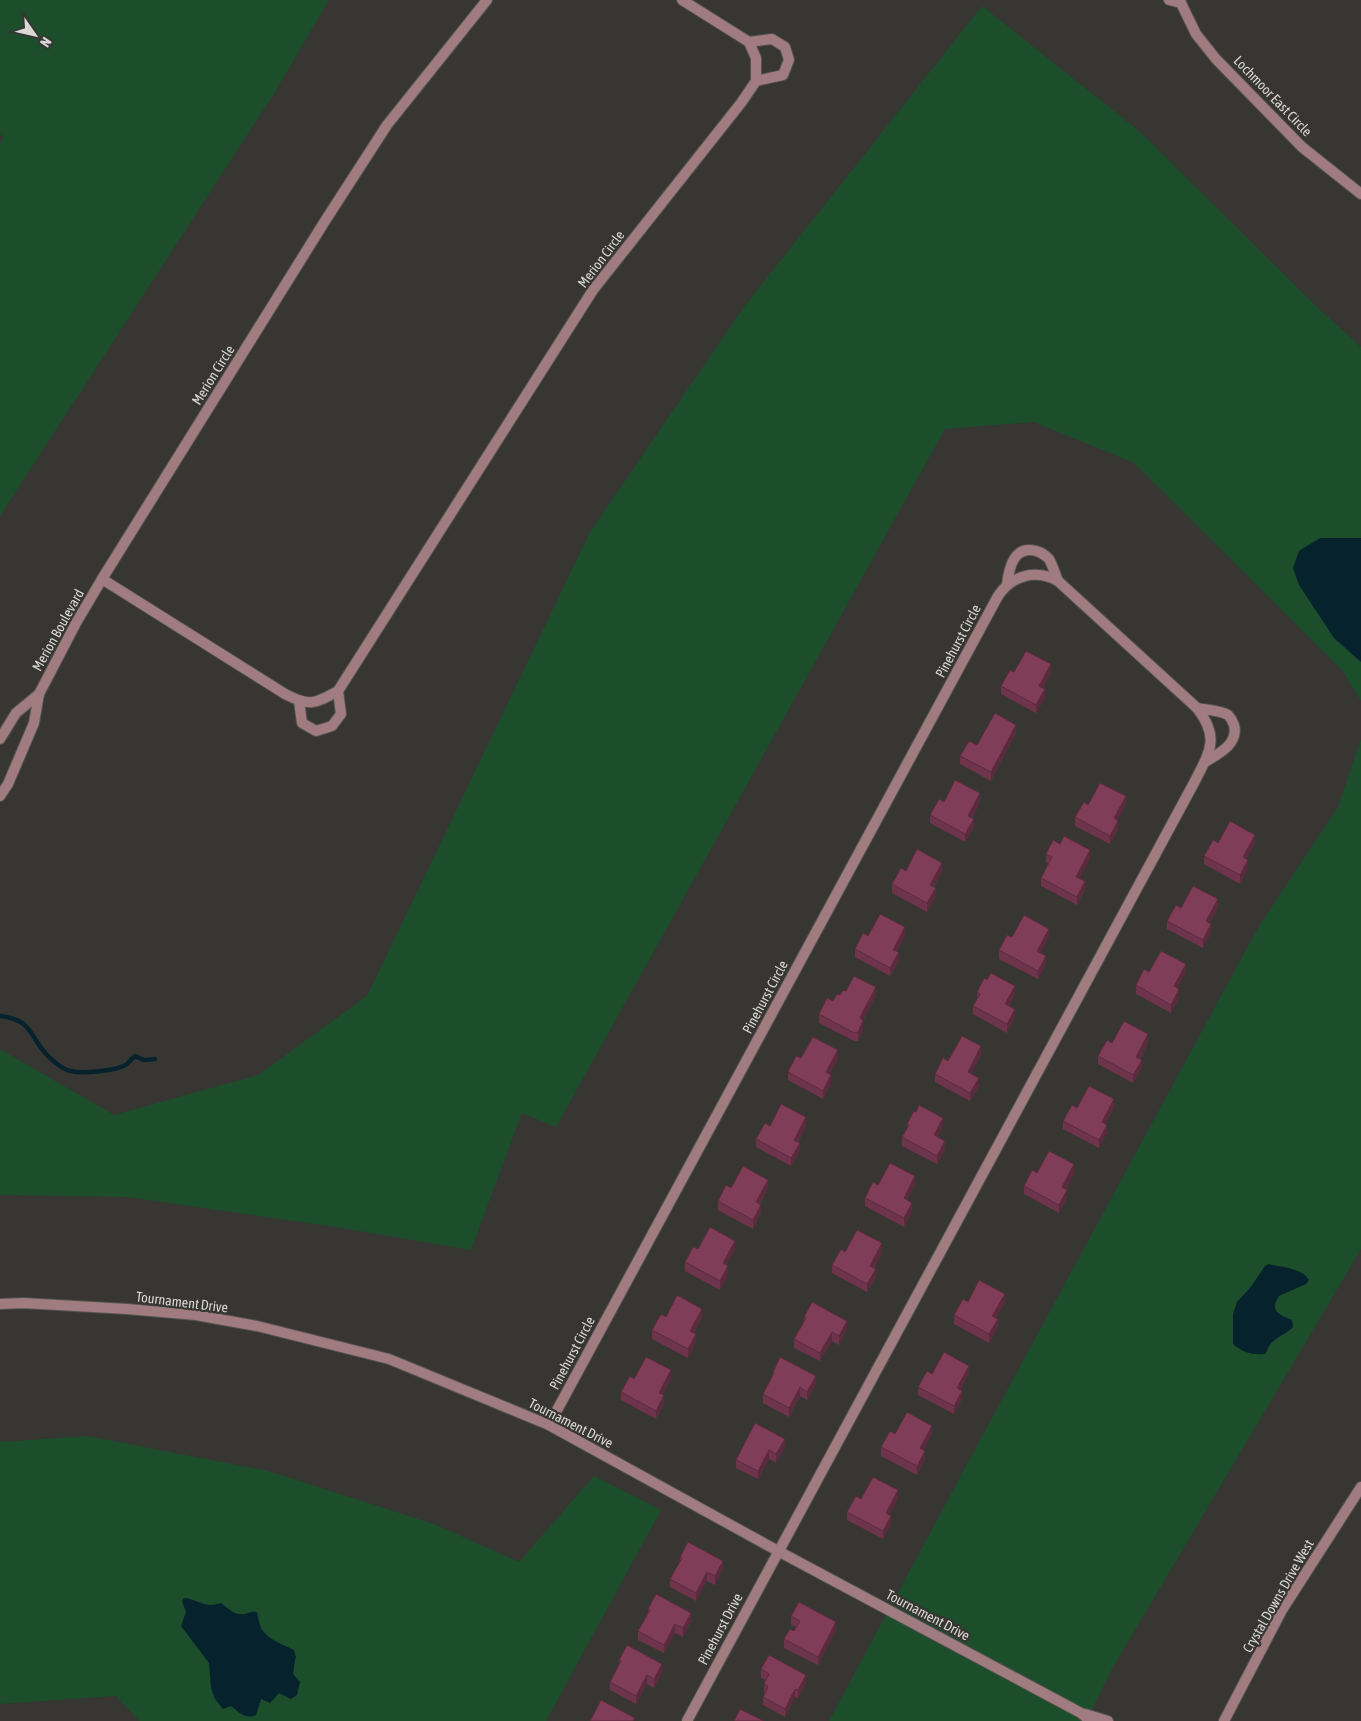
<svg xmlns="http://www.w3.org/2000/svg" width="1361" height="1721" font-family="'Asap Condensed',sans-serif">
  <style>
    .green { fill: #1c4e2b }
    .water { fill: #06222d }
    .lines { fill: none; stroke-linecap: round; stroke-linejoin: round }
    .stream { stroke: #06222d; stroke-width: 4.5 }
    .minor-casing { stroke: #545350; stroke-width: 12 }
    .minor { stroke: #a07c80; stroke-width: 10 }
    .wall { fill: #6e344b }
    .shaded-wall { fill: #5a2b3d }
    .building { fill: #803d57; stroke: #5a2b3d }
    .labels { text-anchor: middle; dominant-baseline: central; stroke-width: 4.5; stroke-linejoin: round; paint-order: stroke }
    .street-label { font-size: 14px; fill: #d9d8d6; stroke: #373632 }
  </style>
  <rect width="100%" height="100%" fill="#373632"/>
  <g class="green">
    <polygon points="0,0 329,0 275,92 0,516 0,143 4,137 0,134"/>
    <polygon points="982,6 1138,130 1318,308 1361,347 1361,701 1342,670 1134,463 1034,422 945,429 556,1127 522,1113 471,1250 336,1227 127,1197 0,1195 0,1049 114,1115 258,1075 367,996 590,532 743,308"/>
    <polygon points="1361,739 1361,1249 1113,1667 1086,1721 829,1721 973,1453 1259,926 1338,807"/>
    <polygon points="88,1436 268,1471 434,1524 519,1562 594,1476 661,1510 546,1721 139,1721 116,1696 0,1704 0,1442"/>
  </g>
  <g class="water">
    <polygon points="1320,538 1361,538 1361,662 1334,638 1299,585 1293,568 1299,551"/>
    <path d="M1269,1264C1282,1268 1301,1267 1309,1280L1306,1284L1279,1296C1269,1312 1279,1314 1292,1320L1293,1327C1287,1334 1275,1337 1269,1346C1267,1349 1267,1352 1265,1354C1253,1355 1243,1353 1233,1344V1314L1237,1302L1250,1288L1265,1266Z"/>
    <path d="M184,1598C198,1599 204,1609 221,1603C228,1608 235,1616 244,1614C250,1613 251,1611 257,1612C258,1617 259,1623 261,1628C268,1640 282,1644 294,1650L296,1657L295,1660L293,1674L300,1682L297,1695L291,1699L279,1693L270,1703L261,1699L256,1715C245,1720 239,1712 231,1706L223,1709L215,1699L211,1688L209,1663L181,1626L186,1612L182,1601Z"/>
  </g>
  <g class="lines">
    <path class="stream" d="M0,1016C34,1020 28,1036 48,1056C54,1062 62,1069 70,1071C82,1074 118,1071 127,1064C130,1061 132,1058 135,1056L144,1060L155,1059"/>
    <defs>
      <g id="minor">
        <path d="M487,0L387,125L325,221L102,579L285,694C310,707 314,704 338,691L593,290L741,103L756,81V58L749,42L682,0"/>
        <polyline points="1169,0 1181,3"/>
        <polyline points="1181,3 1196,34 1216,59 1302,147 1361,194"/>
        <polyline points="749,42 772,39 785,47 789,60 783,75 756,81"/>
        <path d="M1007,584C1009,568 1014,545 1036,551C1041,552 1045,555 1049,559C1053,566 1055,574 1058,581"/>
        <polyline points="299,701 302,723 316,731 332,726 341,714 338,691"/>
        <path d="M1197,708C1206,710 1220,710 1228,715C1231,718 1233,722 1234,725C1239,744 1218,754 1205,762"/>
        <polyline points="0,739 16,713 39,694"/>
        <polyline points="0,796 8,784 34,723 39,694 76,623 102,579"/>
        <polyline points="0,1304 23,1303 127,1309 196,1315 257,1326 389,1359 549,1425 778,1551 1081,1713 1090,1721"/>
        <path d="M549,1425L998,596C1012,575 1036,569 1058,581L1197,708C1220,738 1210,751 1195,781L687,1721"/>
        <polyline points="1085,1714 1108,1721"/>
        <polyline points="1224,1721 1282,1610 1361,1487"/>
      </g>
    </defs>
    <use href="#minor" class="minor-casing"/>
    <use href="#minor" class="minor"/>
  </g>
  <g class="wall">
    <polygon points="1014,672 1051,673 1043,688 1045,698 1036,713 1001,694 1001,686"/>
    <polygon points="1016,733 991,781 960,764 960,756 977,745"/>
    <polygon points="944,802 980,802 972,818 974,827 965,842 930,823 930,815"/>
    <polygon points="1126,804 1117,820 1118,829 1110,844 1075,826 1075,817 1088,805"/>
    <polygon points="1218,843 1255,843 1246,859 1248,868 1240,884 1204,864 1204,856"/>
    <polygon points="1046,854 1090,859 1079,879 1085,890 1077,905 1041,886 1041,878 1049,864 1046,862"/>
    <polygon points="906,871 942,871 934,887 936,896 927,912 892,893 892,884"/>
    <polygon points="1181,908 1218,908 1209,923 1211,933 1203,948 1167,929 1167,921"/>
    <polygon points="868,936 905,936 897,951 899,961 890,976 855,957 855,949"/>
    <polygon points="1012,937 1049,937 1040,953 1046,964 1038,979 999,959 999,950"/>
    <polygon points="1149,972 1186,972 1177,988 1179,998 1171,1013 1136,994 1136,985"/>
    <polygon points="846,991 876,996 863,1021 863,1030 858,1041 854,1041 819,1023 819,1014"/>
    <polygon points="977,992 1015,994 1009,1006 1015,1017 1007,1033 973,1014 973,1006 977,1000"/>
    <polygon points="1112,1043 1148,1043 1140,1059 1142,1068 1133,1083 1098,1064 1098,1056"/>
    <polygon points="981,1055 971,1074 979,1086 970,1101 935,1082 935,1074 948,1061"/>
    <polygon points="801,1058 838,1059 829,1074 831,1084 823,1099 788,1080 788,1072"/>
    <polygon points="1077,1108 1114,1108 1105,1124 1107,1133 1099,1148 1063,1129 1063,1121"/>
    <polygon points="907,1124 943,1126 937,1137 945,1150 937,1164 902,1146 902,1137 907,1129"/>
    <polygon points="770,1126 806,1126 798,1142 800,1151 791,1166 756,1147 756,1139"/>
    <polygon points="1037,1173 1074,1173 1066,1189 1067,1198 1059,1213 1024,1194 1024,1186"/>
    <polygon points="878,1185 915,1185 907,1200 912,1212 904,1227 865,1206 865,1198"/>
    <polygon points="731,1188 768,1188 760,1204 761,1213 753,1229 718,1210 718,1201"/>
    <polygon points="698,1249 735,1249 726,1265 728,1275 720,1290 685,1271 685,1262"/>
    <polygon points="845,1252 882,1252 874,1268 876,1277 867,1292 832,1273 832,1265"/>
    <polygon points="968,1302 1005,1302 996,1318 998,1327 989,1343 954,1324 954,1315"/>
    <polygon points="666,1317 702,1317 694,1333 696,1342 688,1358 652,1339 652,1330"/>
    <polygon points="804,1317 847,1329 839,1345 832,1341 820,1361 794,1348 794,1339 804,1321"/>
    <polygon points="773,1372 816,1384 807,1400 800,1396 789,1417 763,1403 763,1394 773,1376"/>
    <polygon points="932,1374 969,1374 960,1390 962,1399 954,1414 918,1395 918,1387"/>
    <polygon points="634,1379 671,1379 663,1394 664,1404 656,1419 621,1400 621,1392"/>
    <polygon points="755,1423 785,1447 776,1463 769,1459 758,1479 736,1468 736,1460"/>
    <polygon points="895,1434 932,1434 923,1450 925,1459 917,1475 881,1456 881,1447"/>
    <polygon points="861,1499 898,1499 889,1515 891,1524 883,1539 847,1520 847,1512"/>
    <polygon points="680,1557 723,1569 715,1585 707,1581 696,1601 670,1587 670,1579 680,1561"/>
    <polygon points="648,1609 691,1621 683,1637 675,1633 664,1653 638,1640 638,1631 648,1613"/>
    <polygon points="791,1616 836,1630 818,1665 784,1648 784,1639 794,1631 796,1627 791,1625"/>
    <polygon points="619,1660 662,1672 654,1688 647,1684 636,1704 610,1690 610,1682 619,1664"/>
    <polygon points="761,1669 806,1683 798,1698 795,1697 785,1717 763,1705 763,1697 765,1693 764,1693 764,1684 766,1680 761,1678"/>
  </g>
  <g class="shaded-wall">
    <polygon points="1051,664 1051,673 1039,695 1039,686"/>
    <polygon points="1045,689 1045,698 1036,713 1036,705"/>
    <polygon points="1016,725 1016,733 991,781 991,772"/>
    <polygon points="980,793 980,802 968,824 968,816"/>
    <polygon points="1126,796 1126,804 1114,827 1114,818"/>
    <polygon points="974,819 974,827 965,842 965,834"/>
    <polygon points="1118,821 1118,829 1110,844 1110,836"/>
    <polygon points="1255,835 1255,843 1243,865 1243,857"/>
    <polygon points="1090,850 1090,859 1076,885 1076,877"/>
    <polygon points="1248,860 1248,868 1240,884 1240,875"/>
    <polygon points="942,863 942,871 930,894 930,885"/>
    <polygon points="1085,881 1085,890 1077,905 1077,897"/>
    <polygon points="936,888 936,896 927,912 927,903"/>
    <polygon points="1218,899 1218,908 1206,930 1206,921"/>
    <polygon points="1211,924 1211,933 1203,948 1203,940"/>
    <polygon points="905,927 905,936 893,958 893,950"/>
    <polygon points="1049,929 1049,937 1037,959 1037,951"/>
    <polygon points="899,952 899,961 890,976 890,968"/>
    <polygon points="1046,956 1046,964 1038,979 1038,971"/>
    <polygon points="1186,964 1186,972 1174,995 1174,986"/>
    <polygon points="1015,986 1015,994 1005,1012 1005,1004"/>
    <polygon points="876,987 876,996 860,1026 860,1017"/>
    <polygon points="1179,989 1179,998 1171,1013 1171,1005"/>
    <polygon points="1015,1009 1015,1017 1007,1033 1007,1024"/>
    <polygon points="863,1021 863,1030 858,1041 858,1032"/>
    <polygon points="1148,1034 1148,1043 1136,1065 1136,1057"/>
    <polygon points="981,1046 981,1055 968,1080 968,1072"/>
    <polygon points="838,1050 838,1059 826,1081 826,1072"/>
    <polygon points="1142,1060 1142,1068 1133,1083 1133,1075"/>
    <polygon points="831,1075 831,1084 823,1099 823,1091"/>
    <polygon points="979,1078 979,1086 970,1101 970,1093"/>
    <polygon points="1114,1099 1114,1108 1102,1130 1102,1122"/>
    <polygon points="806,1117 806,1126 794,1148 794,1140"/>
    <polygon points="943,1118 943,1126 934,1144 934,1135"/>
    <polygon points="1107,1125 1107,1133 1099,1148 1099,1140"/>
    <polygon points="945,1141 945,1150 937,1164 937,1156"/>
    <polygon points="800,1143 800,1151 791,1166 791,1158"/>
    <polygon points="1074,1164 1074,1173 1062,1195 1062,1187"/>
    <polygon points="915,1176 915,1185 904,1207 904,1198"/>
    <polygon points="768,1180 768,1188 756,1210 756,1202"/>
    <polygon points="1067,1190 1067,1198 1059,1213 1059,1205"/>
    <polygon points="912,1203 912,1212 904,1227 904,1218"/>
    <polygon points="761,1205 761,1213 753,1229 753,1220"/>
    <polygon points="735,1241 735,1249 723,1272 723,1263"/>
    <polygon points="882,1243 882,1252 870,1274 870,1266"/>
    <polygon points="728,1266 728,1275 720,1290 720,1281"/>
    <polygon points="876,1269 876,1277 867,1292 867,1284"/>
    <polygon points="1005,1294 1005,1302 992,1324 992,1316"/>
    <polygon points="702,1309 702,1317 690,1340 690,1331"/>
    <polygon points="998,1319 998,1327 989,1343 989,1334"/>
    <polygon points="847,1321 847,1329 839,1345 839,1336"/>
    <polygon points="832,1332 832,1341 820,1361 820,1353"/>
    <polygon points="696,1334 696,1342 688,1358 688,1349"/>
    <polygon points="969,1366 969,1374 957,1396 957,1388"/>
    <polygon points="671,1370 671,1379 659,1401 659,1393"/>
    <polygon points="816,1376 816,1384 807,1400 807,1392"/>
    <polygon points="800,1387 800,1396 789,1417 789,1408"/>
    <polygon points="962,1391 962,1399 954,1414 954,1406"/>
    <polygon points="664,1395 664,1404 656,1419 656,1411"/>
    <polygon points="932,1426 932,1434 920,1456 920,1448"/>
    <polygon points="785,1439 785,1447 776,1463 776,1454"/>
    <polygon points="769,1450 769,1459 758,1479 758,1471"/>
    <polygon points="925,1451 925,1459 917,1475 917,1466"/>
    <polygon points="898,1490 898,1499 886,1521 886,1513"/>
    <polygon points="891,1516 891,1524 883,1539 883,1531"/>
    <polygon points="723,1561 723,1569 715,1585 715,1576"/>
    <polygon points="707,1572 707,1581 696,1601 696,1593"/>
    <polygon points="691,1613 691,1621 683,1637 683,1628"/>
    <polygon points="836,1622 836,1630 818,1665 818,1657"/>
    <polygon points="675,1624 675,1633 664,1653 664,1645"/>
    <polygon points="662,1664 662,1672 654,1688 654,1679"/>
    <polygon points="647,1675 647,1684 636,1704 636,1696"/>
    <polygon points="806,1675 806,1683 798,1698 798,1690"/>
    <polygon points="795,1689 795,1697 785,1717 785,1709"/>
  </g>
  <g class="building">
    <polygon points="1026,651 1051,664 1039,686 1045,689 1036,705 1001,686 1010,670 1014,672"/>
    <polygon points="995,713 1016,725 991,772 960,756 969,741 977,745"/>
    <polygon points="955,780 980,793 968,816 974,819 965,834 930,815 939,799 944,802"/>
    <polygon points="1100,783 1126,796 1114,818 1118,821 1110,836 1075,817 1084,802 1088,805"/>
    <polygon points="1230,821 1255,835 1243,857 1248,860 1240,875 1204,856 1213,840 1218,843"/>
    <polygon points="1064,836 1090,850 1076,877 1085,881 1077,897 1041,878 1052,857 1046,854 1053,840 1060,844"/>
    <polygon points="917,849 942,863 930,885 936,888 927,903 892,884 901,868 906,871"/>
    <polygon points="1193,886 1218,899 1206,921 1211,924 1203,940 1167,921 1176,905 1181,908"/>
    <polygon points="880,914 905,927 893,950 899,952 890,968 855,949 863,933 868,936"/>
    <polygon points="1024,915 1049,929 1037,951 1046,956 1038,971 999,950 1007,935 1012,937"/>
    <polygon points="1161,951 1186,964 1174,986 1179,989 1171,1005 1136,985 1144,969 1149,972"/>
    <polygon points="991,973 1015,986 1005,1004 1015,1009 1007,1024 973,1006 980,994 977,992 984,978 987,980"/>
    <polygon points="854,976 876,987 860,1017 863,1021 858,1032 854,1033 819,1014 827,998 833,1001 837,994 840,995 843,990 846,991"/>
    <polygon points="1124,1021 1148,1034 1136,1057 1142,1060 1133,1075 1098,1056 1107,1040 1112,1043"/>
    <polygon points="962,1036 981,1046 968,1072 979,1078 970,1093 935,1074 943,1058 948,1061"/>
    <polygon points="813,1037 838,1050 826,1072 831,1075 823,1091 788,1072 796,1056 801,1058"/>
    <polygon points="1089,1086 1114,1099 1102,1122 1107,1125 1099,1140 1063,1121 1072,1105 1077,1108"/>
    <polygon points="781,1104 806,1117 794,1140 800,1143 791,1158 756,1139 765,1123 770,1126"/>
    <polygon points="919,1105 943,1118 934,1135 945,1141 937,1156 902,1137 909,1125 907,1124 914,1111 916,1112"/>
    <polygon points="1049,1151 1074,1164 1062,1187 1067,1190 1059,1205 1024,1186 1032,1170 1037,1173"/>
    <polygon points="890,1163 915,1176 904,1198 912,1203 904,1218 865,1198 873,1182 878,1185"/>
    <polygon points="743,1166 768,1180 756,1202 761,1205 753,1220 718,1201 726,1185 731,1188"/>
    <polygon points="710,1227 735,1241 723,1263 728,1266 720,1281 685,1262 693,1247 698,1249"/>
    <polygon points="857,1230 882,1243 870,1266 876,1269 867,1284 832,1265 841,1249 845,1252"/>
    <polygon points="979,1280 1005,1294 992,1316 998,1319 989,1334 954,1315 963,1299 968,1302"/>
    <polygon points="677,1295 702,1309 690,1331 696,1334 688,1349 652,1330 661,1314 666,1317"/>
    <polygon points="812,1302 847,1321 839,1336 832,1332 820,1353 794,1339 806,1318 804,1317"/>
    <polygon points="944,1352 969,1366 957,1388 962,1391 954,1406 918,1387 927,1371 932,1374"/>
    <polygon points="646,1357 671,1370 659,1393 664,1395 656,1411 621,1392 630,1376 634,1379"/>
    <polygon points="780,1357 816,1376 807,1392 800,1387 789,1408 763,1394 774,1373 773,1372"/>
    <polygon points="907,1412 932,1426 920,1448 925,1451 917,1466 881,1447 890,1431 895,1434"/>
    <polygon points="755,1423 785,1439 776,1454 769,1450 758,1471 736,1460"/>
    <polygon points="873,1477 898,1490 886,1513 891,1516 883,1531 847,1512 856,1496 861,1499"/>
    <polygon points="688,1542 723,1561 715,1576 707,1572 696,1593 670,1579 682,1558 680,1557"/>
    <polygon points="656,1594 691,1613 683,1628 675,1624 664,1645 638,1631 650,1610 648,1609"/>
    <polygon points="799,1602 836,1622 818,1657 784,1639 790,1629 794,1631 800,1621 791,1616"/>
    <polygon points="627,1645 662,1664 654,1679 647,1675 636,1696 610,1682 621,1661 619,1660"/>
    <polygon points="769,1655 806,1675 798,1690 795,1689 785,1709 763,1697 768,1687 764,1684 769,1674 761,1669"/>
    <polygon points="601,1700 635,1718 633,1721 590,1721"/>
    <polygon points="740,1709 764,1721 734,1721"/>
  </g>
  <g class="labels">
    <g class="street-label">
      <text transform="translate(1273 96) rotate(46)">Lochmoor East Circle</text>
      <text transform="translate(601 259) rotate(-53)">Merion Circle</text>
      <text transform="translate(213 375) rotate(-58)">Merion Circle</text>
      <text transform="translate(58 630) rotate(-61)">Merion Boulevard</text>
      <text transform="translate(958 641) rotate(-62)">Pinehurst Circle</text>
      <text transform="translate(765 997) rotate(-62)">Pinehurst Circle</text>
      <text transform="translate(182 1302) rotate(7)">Tournament Drive</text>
      <text transform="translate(572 1353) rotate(-62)">Pinehurst Circle</text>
      <text transform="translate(571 1423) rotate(27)">Tournament Drive</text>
      <text transform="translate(1278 1596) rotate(-60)">Crystal Downs Drive West</text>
      <text transform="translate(928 1615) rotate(28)">Tournament Drive</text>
      <text transform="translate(720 1629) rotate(-62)">Pinehurst Drive</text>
    </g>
  </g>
  <g transform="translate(35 35) rotate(124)" stroke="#373632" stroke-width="4" paint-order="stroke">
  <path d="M0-4L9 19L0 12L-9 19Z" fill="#d9d8d6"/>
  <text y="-8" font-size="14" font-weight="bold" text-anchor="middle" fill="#d9d8d6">N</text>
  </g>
</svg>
